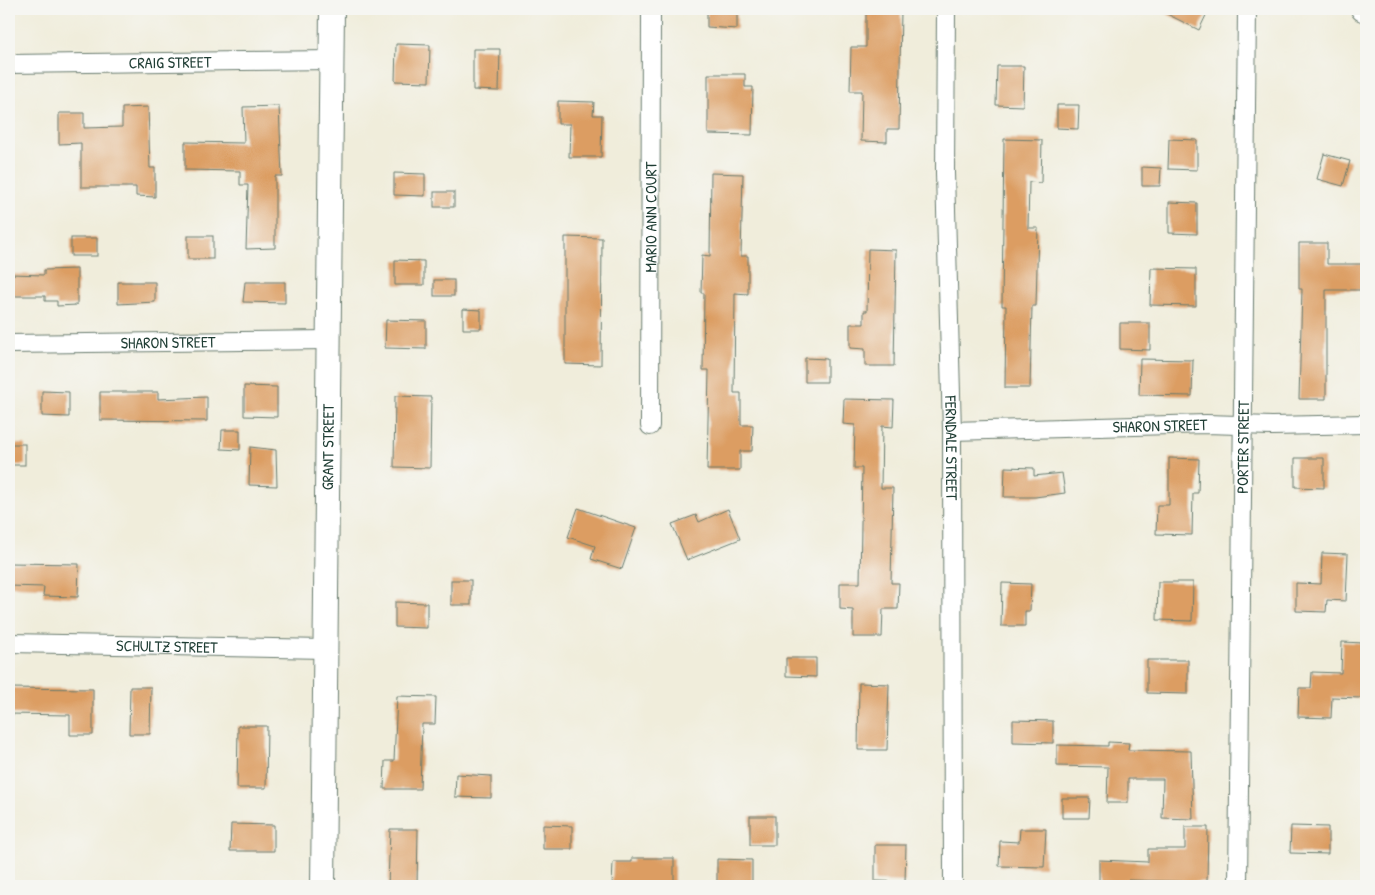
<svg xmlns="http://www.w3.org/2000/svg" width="1375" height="895" font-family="'Patrick Hand',sans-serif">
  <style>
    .building { fill: #dc9d62 }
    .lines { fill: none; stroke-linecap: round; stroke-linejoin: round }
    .street-casing { stroke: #687b6e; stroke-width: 20 }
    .secondary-casing { stroke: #687b6e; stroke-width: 26 }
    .street { stroke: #fff; stroke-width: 18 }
    .secondary { stroke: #fff; stroke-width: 24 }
    .labels { text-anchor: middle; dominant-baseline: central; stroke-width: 4; stroke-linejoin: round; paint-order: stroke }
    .street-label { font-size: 16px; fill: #1f3d34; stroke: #f6f6f2 }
  </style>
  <rect width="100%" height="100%" fill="#f6f6f2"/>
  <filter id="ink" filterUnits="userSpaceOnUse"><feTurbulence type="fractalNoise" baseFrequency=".02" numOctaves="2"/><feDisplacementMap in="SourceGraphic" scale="10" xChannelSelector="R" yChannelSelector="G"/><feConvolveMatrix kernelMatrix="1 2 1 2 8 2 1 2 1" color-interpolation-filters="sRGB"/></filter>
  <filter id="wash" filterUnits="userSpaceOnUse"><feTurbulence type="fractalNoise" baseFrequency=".0096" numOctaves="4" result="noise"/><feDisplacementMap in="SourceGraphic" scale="20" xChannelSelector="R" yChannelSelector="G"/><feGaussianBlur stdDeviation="1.12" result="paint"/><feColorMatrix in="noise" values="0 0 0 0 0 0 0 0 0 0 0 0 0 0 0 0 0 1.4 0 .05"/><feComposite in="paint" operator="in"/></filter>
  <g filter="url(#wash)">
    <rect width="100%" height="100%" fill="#f0eddb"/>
    <g id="blocks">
      <g class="building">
        <polygon points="707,9 737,9 737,29 707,27"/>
        <polygon points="866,9 901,9 899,129 887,129 887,142 861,141 862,91 850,91 851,47 866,47"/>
        <polygon points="1157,9 1209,9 1199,30"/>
        <polygon points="396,44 430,45 429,82 395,81"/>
        <polygon points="473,49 500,49 499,91 473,90"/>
        <polygon points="997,66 1024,66 1023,106 996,105"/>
        <polygon points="708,74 745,74 745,87 753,87 752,135 708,134"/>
        <polygon points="558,101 594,102 593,115 602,115 601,157 569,157 570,124 558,124"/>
        <polygon points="1057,105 1079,105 1078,129 1057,128"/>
        <polygon points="279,106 282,176 275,176 275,248 246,249 248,185 240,185 240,171 185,170 185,142 244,143 243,107"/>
        <polygon points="148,107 150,168 155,168 155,197 136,196 136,187 81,187 81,143 59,144 59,113 84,113 84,128 122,127 122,108"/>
        <polygon points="1004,139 1042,140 1041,183 1029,182 1028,228 1038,228 1036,306 1032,306 1030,388 1005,388 1006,306 1002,306"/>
        <polygon points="1169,139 1197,140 1197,170 1168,169"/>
        <polygon points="1324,154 1350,161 1343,186 1317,179"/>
        <polygon points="1142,167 1161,168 1160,186 1142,186"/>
        <polygon points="394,173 425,174 425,196 394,195"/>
        <polygon points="711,173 743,174 741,256 748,256 748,294 735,293 734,393 741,393 741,425 753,425 752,451 740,451 740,470 707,470 709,370 703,370 704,293 701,293 702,255 710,256"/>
        <rect x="434" y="192" width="20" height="15"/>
        <polygon points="1169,202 1197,203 1197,234 1169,233"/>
        <rect x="188" y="236" width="25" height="23"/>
        <polygon points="565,237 602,238 601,365 565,364"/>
        <rect x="71" y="238" width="26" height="18"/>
        <polygon points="1299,243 1327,243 1327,264 1366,264 1366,290 1326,290 1326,399 1299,399 1302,289 1299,289"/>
        <polygon points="868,249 896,250 894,366 865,366 865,349 850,348 850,324 864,324 864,311 867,311"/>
        <polygon points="395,260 424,261 424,285 395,285"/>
        <polygon points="1151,268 1196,269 1196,306 1150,305"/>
        <polygon points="77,269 77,305 57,306 57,301 45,301 45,296 9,296 10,274 44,275 44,270"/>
        <rect x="434" y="280" width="20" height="16"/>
        <polygon points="118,282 155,282 155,302 118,304"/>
        <polygon points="245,282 285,282 285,303 243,302"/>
        <polygon points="463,309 481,310 481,329 463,329"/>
        <polygon points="386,320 426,321 426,349 385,348"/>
        <polygon points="1120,323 1150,323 1150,350 1120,349"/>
        <polygon points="805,358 827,359 827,382 805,382"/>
        <polygon points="1140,359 1193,360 1192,396 1139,395"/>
        <polygon points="244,386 277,387 277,417 244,416"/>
        <polygon points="42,391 69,392 69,417 42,416"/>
        <polygon points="100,392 158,392 158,399 207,397 207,421 100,420"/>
        <polygon points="395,396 431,397 430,468 394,467"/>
        <polygon points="844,399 894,400 893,427 882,426 881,488 893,488 891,583 899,583 898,609 883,609 882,637 853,637 853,610 840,609 840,583 860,583 862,468 854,468 855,425 843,424"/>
        <polygon points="222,430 240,430 240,450 221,449"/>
        <rect x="9" y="444" width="16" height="21"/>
        <polygon points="250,447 276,450 277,486 249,485"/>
        <polygon points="1169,458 1199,459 1198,493 1193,493 1192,535 1156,534 1157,505 1169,505"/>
        <polygon points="1295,458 1324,458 1324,488 1295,487"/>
        <polygon points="1005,467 1034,468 1034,476 1062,473 1065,493 1035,497 1004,497"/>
        <polygon points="578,508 636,528 622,569 591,559 595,546 568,537"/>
        <polygon points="728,509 740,539 687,560 672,524 696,515 699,522"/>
        <polygon points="1322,553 1348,554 1346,601 1327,600 1326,612 1296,611 1296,583 1321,584"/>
        <polygon points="9,563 79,564 78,597 43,596 44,587 9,586"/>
        <rect x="451" y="580" width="20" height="25"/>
        <polygon points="1158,582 1193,582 1192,621 1157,620"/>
        <polygon points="1002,583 1031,584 1030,611 1025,611 1025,626 1001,626"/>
        <polygon points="395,602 427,603 427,628 395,627"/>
        <polygon points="1342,642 1364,643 1362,698 1332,697 1331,718 1298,717 1299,688 1311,688 1312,672 1341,673"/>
        <polygon points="786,658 816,658 816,677 786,676"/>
        <polygon points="1147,660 1188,660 1188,694 1147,693"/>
        <polygon points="859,683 889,684 887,750 858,750"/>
        <polygon points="130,687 151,687 150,734 129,734"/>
        <polygon points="9,688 93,689 93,735 70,735 70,715 9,714"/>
        <polygon points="397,696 436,697 435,724 422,724 420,789 384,789 385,761 394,761"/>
        <polygon points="1013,720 1053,721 1053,743 1013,742"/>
        <polygon points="238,726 267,726 266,788 237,788"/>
        <polygon points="1108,742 1129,743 1128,750 1191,751 1193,819 1162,818 1163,779 1128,779 1128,803 1107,803 1108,767 1057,766 1057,745 1108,746"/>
        <polygon points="456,774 491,776 491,798 455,797"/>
        <polygon points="1062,798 1090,798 1089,818 1062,818"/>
        <rect x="750" y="816" width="25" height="29"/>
        <polygon points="231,824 274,825 274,851 230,851"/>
        <polygon points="543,825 572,826 572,849 543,849"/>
        <polygon points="1291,826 1328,827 1328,854 1290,853"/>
        <polygon points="1185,827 1208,827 1207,882 1128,880 1128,886 1099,886 1099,860 1148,862 1148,849 1185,849"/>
        <polygon points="390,829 418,829 417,886 388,886"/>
        <polygon points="1020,829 1046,829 1044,867 999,866 1000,841 1019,842"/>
        <polygon points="875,845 906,845 905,882 875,881"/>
        <polygon points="632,858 674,858 674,886 612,886 613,862 632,862"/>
        <polygon points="717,859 752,860 752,886 717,886"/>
      </g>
    </g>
  </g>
  <g filter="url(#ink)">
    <use href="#blocks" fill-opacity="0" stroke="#687b6e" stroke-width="1"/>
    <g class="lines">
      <defs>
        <g id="street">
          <path id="s1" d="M946,9L945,173L952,431L953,886"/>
          <path id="s2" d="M9,64L332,60"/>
          <path id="s3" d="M9,344L327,340"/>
          <path id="s4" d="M650,426L651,9"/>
          <path id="s5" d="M952,431L1206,424L1272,426L1366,424"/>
          <path id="s6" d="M9,643L325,649"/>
          <path id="s7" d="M1238,886L1247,9"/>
        </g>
        <g id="secondary">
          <polyline points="1363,9 1366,10"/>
          <path id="s8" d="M323,886L332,9"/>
        </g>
      </defs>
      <use href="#street" class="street-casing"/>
      <use href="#secondary" class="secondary-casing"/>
      <use href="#street" class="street"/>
      <use href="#secondary" class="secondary"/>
    </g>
  </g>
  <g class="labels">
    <g class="street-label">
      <text stroke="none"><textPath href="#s2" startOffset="161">CRAIG STREET</textPath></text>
      <text stroke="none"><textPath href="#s4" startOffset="209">MARIO ANN COURT</textPath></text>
      <text stroke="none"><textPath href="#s3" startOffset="159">SHARON STREET</textPath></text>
      <text stroke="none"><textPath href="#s5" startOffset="208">SHARON STREET</textPath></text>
      <text stroke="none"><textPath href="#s8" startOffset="439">GRANT STREET</textPath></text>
      <text stroke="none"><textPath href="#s1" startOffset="439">FERNDALE STREET</textPath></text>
      <text stroke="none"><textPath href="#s7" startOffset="439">PORTER STREET</textPath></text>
      <text stroke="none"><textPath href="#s6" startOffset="158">SCHULTZ STREET</textPath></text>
    </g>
  </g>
  <rect width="1375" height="895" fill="none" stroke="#f6f6f2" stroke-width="30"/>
</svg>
